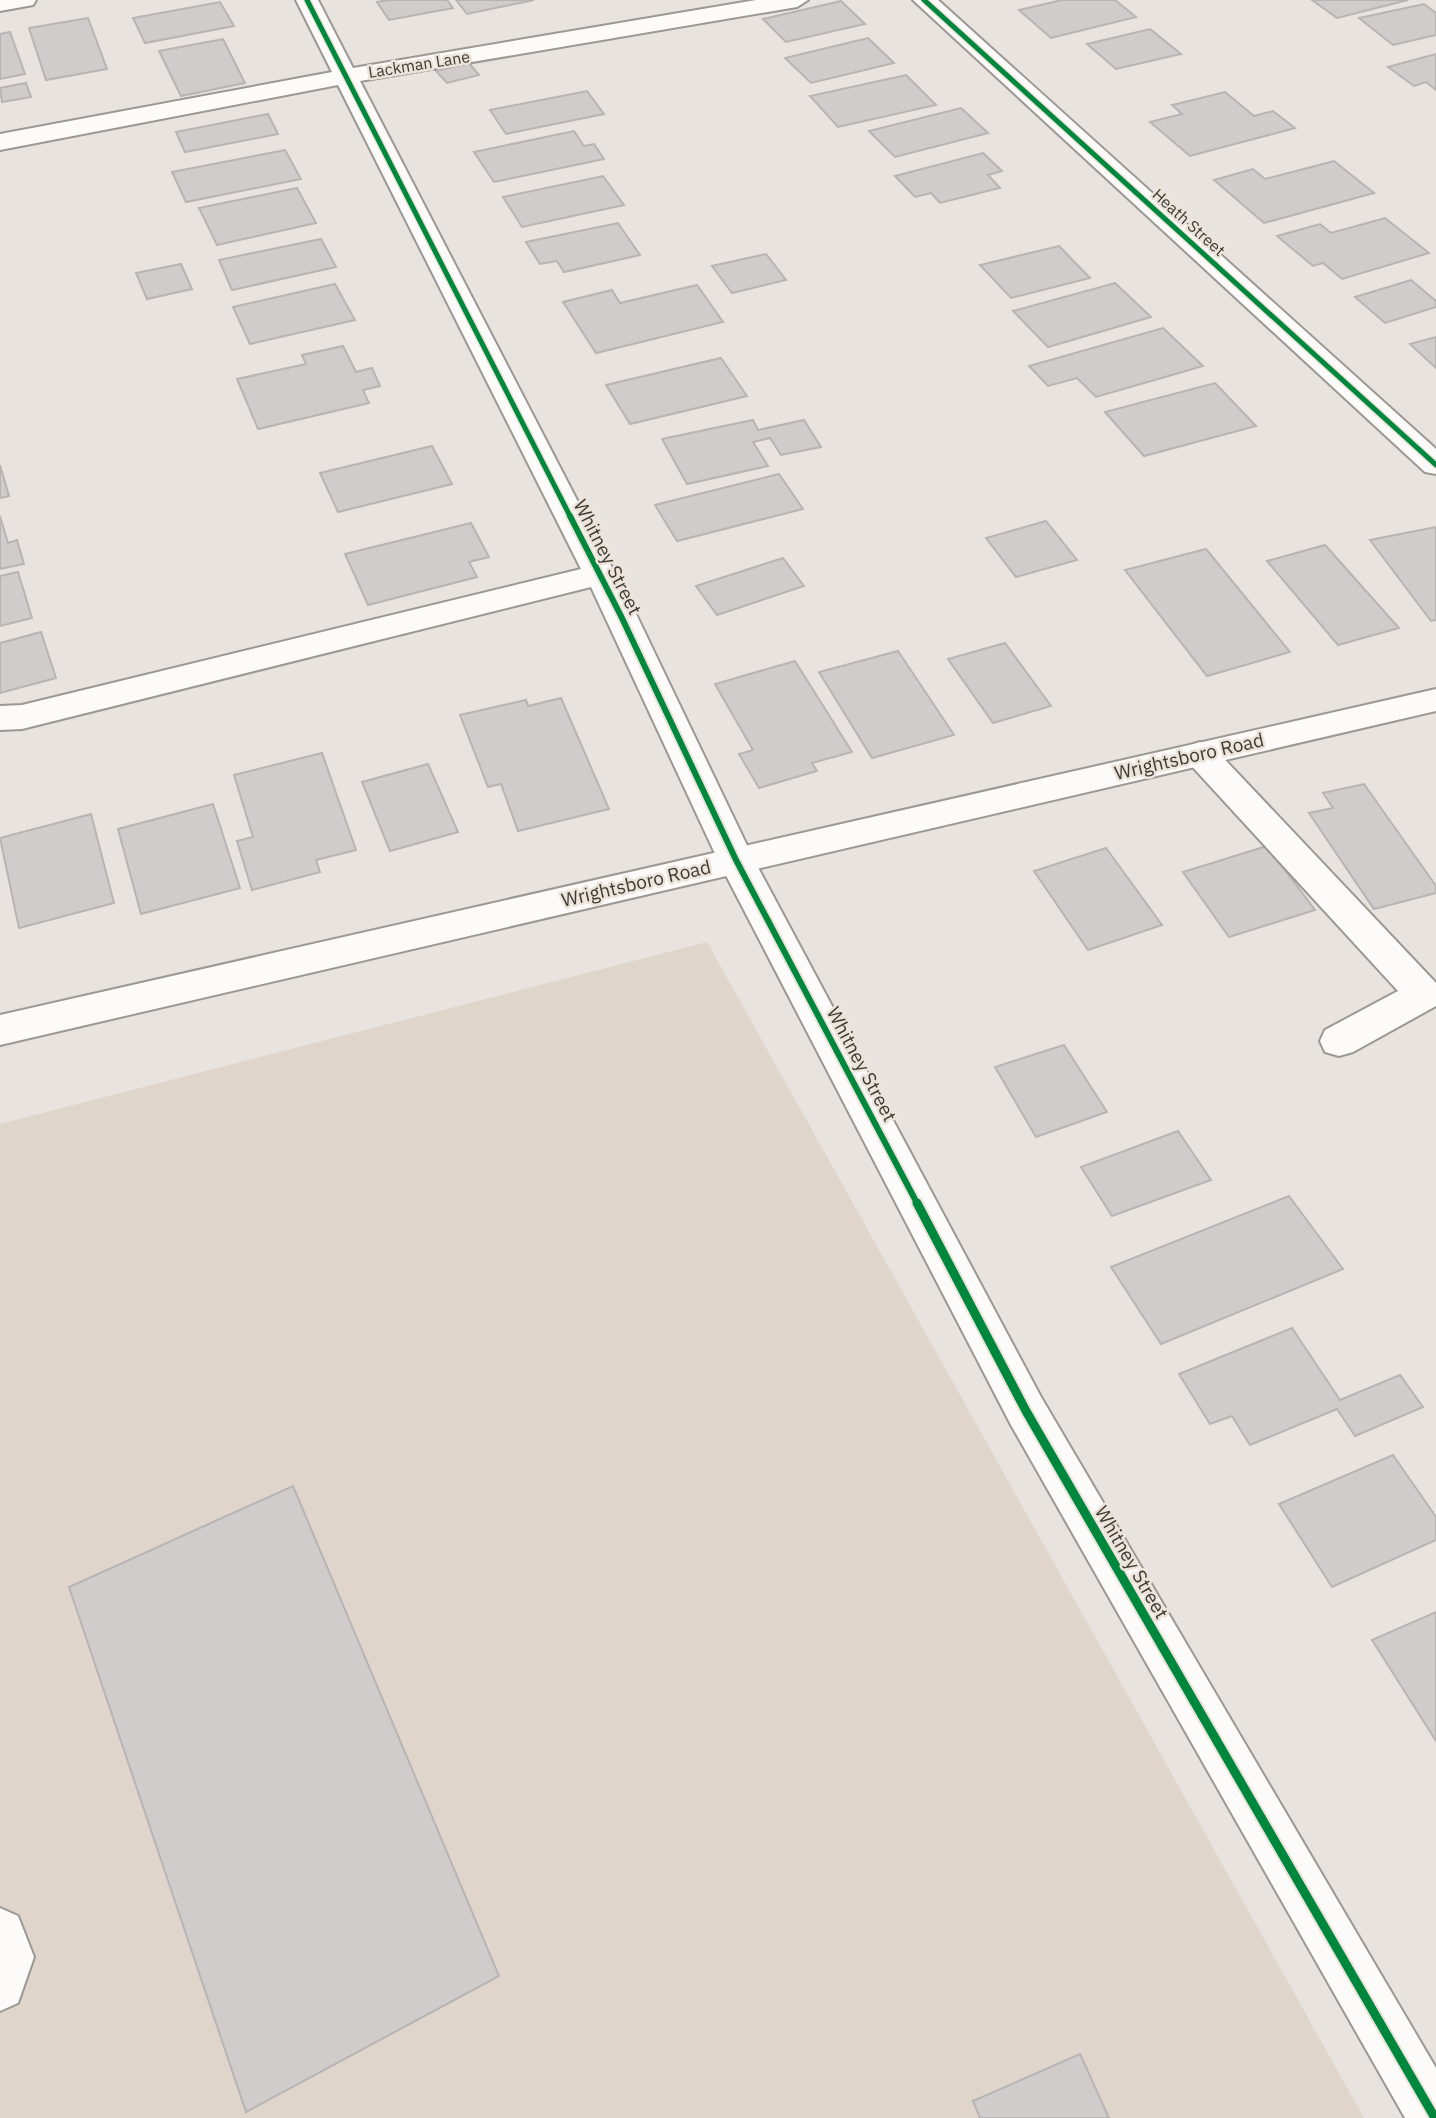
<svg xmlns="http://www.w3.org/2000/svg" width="1436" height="2118" font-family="'IBM Plex Sans',sans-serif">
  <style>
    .built { fill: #dfd5cb }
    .building { fill: #cfcccb; stroke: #b8b4b4; stroke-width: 2 }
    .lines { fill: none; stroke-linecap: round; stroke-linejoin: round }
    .minor-casing { stroke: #9b9894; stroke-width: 4 }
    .major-casing { stroke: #9b9894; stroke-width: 4 }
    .minor { fill: #fcfbfa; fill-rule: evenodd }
    .major { fill: #fcfbfa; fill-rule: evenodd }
    .cycleway-far2-casing { stroke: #ece4da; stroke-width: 8 }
    .cycleway-far1-casing { stroke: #ece4da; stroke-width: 10 }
    .cycleway-casing { stroke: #ece4da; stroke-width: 13 }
    .cycleway-far2 { stroke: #00873e; stroke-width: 5 }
    .cycleway-far1 { stroke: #00873e; stroke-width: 6 }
    .cycleway { stroke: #00873e; stroke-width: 9 }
    .labels { text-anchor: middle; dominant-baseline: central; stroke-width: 5; stroke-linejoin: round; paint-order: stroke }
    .far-street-label { font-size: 16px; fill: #3d3a36; stroke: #ece4da }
    .street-label { font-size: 19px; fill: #3d3a36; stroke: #ece4da }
  </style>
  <rect width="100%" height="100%" fill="#e8e3de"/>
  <polygon class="built" points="707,942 1364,2118 0,2118 0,1124"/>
  <g class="building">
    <polygon points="388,0 447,0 453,8 389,20 377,2"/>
    <polygon points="456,0 534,0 467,14"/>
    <polygon points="1062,0 1115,0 1136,17 1051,38 1019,10"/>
    <polygon points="1312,0 1408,0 1337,18"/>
    <polygon points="841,1 865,24 786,42 763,19"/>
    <polygon points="220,2 234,26 145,43 133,18"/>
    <polygon points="1424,4 1436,13 1436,35 1393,45 1359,18"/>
    <polygon points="88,18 107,69 46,80 29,28"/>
    <polygon points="1150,29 1181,54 1116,69 1087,44"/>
    <polygon points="10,32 25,74 0,79 0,34"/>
    <polygon points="868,38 894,63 811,83 785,58"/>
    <polygon points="223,39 245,83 181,96 159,51"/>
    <polygon points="1436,54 1436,90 1426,82 1414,86 1388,67"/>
    <polygon points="469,63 479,75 447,83 436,71"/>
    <polygon points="906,75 936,105 838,127 810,96"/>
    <polygon points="26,83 31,97 2,102 0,88"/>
    <polygon points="587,91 604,114 506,134 490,110"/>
    <polygon points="1225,92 1254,116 1273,111 1295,128 1190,156 1150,122 1182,114 1172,105"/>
    <polygon points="961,108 988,133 895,157 869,131"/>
    <polygon points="268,114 278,134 185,152 176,132"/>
    <polygon points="574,131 584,146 594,144 604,159 494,182 474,152"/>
    <polygon points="285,150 301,179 186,202 172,172"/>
    <polygon points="983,153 1002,171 988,175 1000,188 940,203 931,193 915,197 895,176"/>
    <polygon points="1334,161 1374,193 1264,223 1214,180 1253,169 1265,179"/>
    <polygon points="603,176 624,205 522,227 503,197"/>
    <polygon points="297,188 316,223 217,245 199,208"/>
    <polygon points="1385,218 1429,253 1342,279 1323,263 1313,266 1277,236 1320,224 1331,233"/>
    <polygon points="618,223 640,255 564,272 557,261 540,264 526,242"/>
    <polygon points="321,239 336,267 232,290 219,260"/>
    <polygon points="1059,246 1090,278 1011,298 980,265"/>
    <polygon points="766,254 786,280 732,293 712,266"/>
    <polygon points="181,264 192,289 147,299 136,273"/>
    <polygon points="1411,280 1436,301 1436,307 1385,323 1355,297"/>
    <polygon points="1115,283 1151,317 1048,347 1013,311"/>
    <polygon points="335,284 355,320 250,344 233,307"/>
    <polygon points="697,285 723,322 596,353 563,302 612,290 620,303"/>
    <polygon points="1163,328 1203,366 1096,397 1077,378 1048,386 1029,366"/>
    <polygon points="1436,337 1436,368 1410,344"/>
    <polygon points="343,346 356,372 372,368 380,386 363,390 369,403 258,429 237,379 306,364 302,355"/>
    <polygon points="721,358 747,396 630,424 606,385"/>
    <polygon points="1215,383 1256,426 1144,456 1105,412"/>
    <polygon points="753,420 758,430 804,420 821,447 781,455 770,438 753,442 768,466 687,484 662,439"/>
    <polygon points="432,446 452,484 338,512 320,473"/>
    <polygon points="0,465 9,496 0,498"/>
    <polygon points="779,474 803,509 677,541 655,505"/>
    <polygon points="0,516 8,543 17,540 24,564 0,569"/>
    <polygon points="1046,521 1077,560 1016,577 986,538"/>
    <polygon points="471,523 489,557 469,562 477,577 368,605 345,554"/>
    <polygon points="1436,527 1436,620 1431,621 1370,540"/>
    <polygon points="1325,545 1399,628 1338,645 1267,561"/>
    <polygon points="1206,549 1290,652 1207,676 1125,570"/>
    <polygon points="783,558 804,586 717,615 696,586"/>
    <polygon points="18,572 32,618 0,626 0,576"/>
    <polygon points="41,632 56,678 0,693 0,643"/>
    <polygon points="1005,643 1051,706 993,723 948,659"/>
    <polygon points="898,651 954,735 872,758 819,672"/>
    <polygon points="795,661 852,752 812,763 817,771 759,788 739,754 753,750 715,684"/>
    <polygon points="561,698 609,809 518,831 501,784 488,787 460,715 526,700 528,706"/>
    <polygon points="322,753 356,850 316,860 320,872 252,890 237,841 253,837 234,775"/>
    <polygon points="428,764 458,832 390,851 362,782"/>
    <polygon points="1364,784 1436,886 1436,893 1374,909 1309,813 1333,808 1323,793"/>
    <polygon points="213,804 240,888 141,914 118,829"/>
    <polygon points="91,814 114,903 19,928 0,838"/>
    <polygon points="1267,846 1315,910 1229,937 1183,872"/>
    <polygon points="1106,848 1162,925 1088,950 1034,871"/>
    <polygon points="1064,1045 1107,1112 1036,1137 995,1067"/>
    <polygon points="1178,1131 1211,1180 1112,1216 1081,1167"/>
    <polygon points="1289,1196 1343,1269 1161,1344 1111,1267"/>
    <polygon points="1292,1328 1340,1400 1400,1375 1423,1407 1355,1436 1337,1409 1250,1445 1232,1416 1210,1424 1179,1374"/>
    <polygon points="1393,1455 1436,1517 1436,1540 1332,1587 1279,1504"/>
    <polygon points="293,1486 499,1976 246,2112 69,1587"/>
    <polygon points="1436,1612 1436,1741 1372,1640"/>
    <polygon points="1080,2054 1109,2118 980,2118 973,2101"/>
  </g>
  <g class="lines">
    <defs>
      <g id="minor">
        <polygon points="296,0 318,0 353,68 756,0 808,0 797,7 360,81 637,616 754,860 1041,1397 1436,2068 1436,2118 1405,2118 1011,1425 718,860 591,587 22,729 0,730 0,706 22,705 581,569 338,85 0,150 0,134 332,72"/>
        <polygon points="913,0 938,0 1436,449 1436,474 1425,472"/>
        <polygon points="1200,742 1212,746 1436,983 1436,1006 1353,1052 1339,1056 1325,1052 1320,1041 1325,1030 1398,991 1188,762 1183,754 1188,746"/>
        <polygon points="0,1908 18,1916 34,1957 18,2003 0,2011"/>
      </g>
      <g id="major">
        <polygon points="0,0 36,0 33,5 0,11"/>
        <polygon points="1436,689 1436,711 0,1045 0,1015"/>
      </g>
    </defs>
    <use href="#minor" class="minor-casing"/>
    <use href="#major" class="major-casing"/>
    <use href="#minor" class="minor"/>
    <use href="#major" class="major"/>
    <defs>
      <g id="cycleway-far2">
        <polyline points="307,0 571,518"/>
        <polyline points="924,0 1436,465"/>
      </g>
      <polyline id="cycleway-far1" points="570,516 621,616 736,860 918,1205"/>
      <polyline id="cycleway" points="917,1203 1026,1411 1435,2118"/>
    </defs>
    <use href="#cycleway-far2" class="cycleway-far2-casing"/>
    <use href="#cycleway-far1" class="cycleway-far1-casing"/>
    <use href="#cycleway" class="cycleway-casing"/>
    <use href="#cycleway-far2" class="cycleway-far2"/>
    <use href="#cycleway-far1" class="cycleway-far1"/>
    <use href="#cycleway" class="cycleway"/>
  </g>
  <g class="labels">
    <g class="far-street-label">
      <text transform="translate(419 64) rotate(-9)">Lackman Lane</text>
      <text transform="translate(1189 222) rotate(42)">Heath Street</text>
    </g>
    <g class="street-label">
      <text transform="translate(608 557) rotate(63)">Whitney Street</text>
      <text transform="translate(1189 756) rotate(-13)">Wrightsboro Road</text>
      <text transform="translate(636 883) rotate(-13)">Wrightsboro Road</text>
      <text transform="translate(862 1064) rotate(62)">Whitney Street</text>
      <text transform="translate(1132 1562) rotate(60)">Whitney Street</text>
    </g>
  </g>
</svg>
